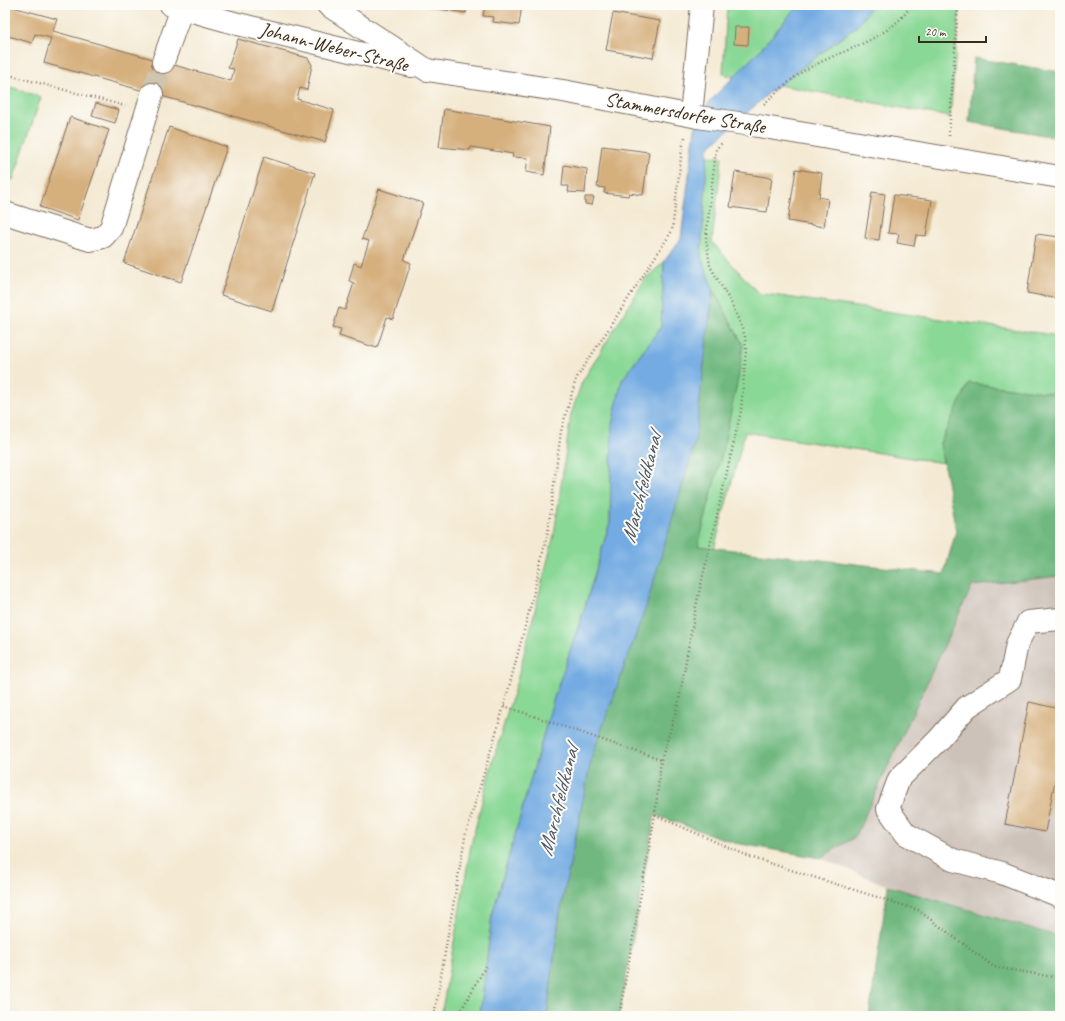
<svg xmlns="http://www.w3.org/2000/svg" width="1065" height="1021" font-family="Caveat,sans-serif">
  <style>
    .industrial { fill: #cdc2b9 }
    .green { fill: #8ad896; stroke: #62815a }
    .forest { fill: #6fb87f; stroke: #55714e }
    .water { fill: #73abe2; stroke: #576a80 }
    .building { fill: #d5af7c }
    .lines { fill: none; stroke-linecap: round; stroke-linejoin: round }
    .minor-tunnel { stroke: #cfc4b0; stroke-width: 22; stroke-dasharray: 22 11; stroke-linecap: butt }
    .minor-casing { stroke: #7c6d5e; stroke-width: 24 }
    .major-casing { stroke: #7c6d5e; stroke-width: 24 }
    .path { stroke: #7c6d5e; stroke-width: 2.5; stroke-dasharray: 1 3; stroke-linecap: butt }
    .minor { stroke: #fff; stroke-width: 22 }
    .major { stroke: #fff; stroke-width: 22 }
    .major-bridge-casing { stroke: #7c6d5e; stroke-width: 24; stroke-linecap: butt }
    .major-bridge { stroke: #fff; stroke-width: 22 }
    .labels { text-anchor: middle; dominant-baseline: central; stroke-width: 4; stroke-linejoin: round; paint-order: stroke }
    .street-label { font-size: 20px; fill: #3b2a1e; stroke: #fdfcf7 }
    .water-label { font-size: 21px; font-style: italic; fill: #4f5763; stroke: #fdfcf7 }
  </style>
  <rect width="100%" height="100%" fill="#fdfcf7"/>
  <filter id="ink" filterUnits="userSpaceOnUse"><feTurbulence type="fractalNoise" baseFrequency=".025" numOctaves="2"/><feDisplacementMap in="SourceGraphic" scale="8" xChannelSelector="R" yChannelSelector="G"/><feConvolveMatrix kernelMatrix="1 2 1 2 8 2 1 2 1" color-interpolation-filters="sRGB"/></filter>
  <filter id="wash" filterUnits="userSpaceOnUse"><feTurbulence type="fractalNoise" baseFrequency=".012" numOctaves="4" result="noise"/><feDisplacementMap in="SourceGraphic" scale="16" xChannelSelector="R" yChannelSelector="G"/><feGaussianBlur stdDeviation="0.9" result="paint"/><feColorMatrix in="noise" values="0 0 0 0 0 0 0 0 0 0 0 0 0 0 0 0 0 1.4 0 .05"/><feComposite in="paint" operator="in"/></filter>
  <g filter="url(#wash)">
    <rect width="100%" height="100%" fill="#f4ead4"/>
    <polygon class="industrial" points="1060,576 1060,937 888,886 820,858 855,837 972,586"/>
    <g class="green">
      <polygon points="727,5 798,5 761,49 735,77 723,74"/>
      <polygon points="872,5 960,5 950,117 779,85 858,25"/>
      <polygon points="5,85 41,97 13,180 5,178"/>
      <polygon points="707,156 722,157 712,242 758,293 1060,336 1060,394 969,383 940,443 943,463 745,432 714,549 698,546 722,453 743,345 713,289 701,257"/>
      <polygon points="664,262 661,327 622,380 612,425 610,522 584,610 554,698 492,915 480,1016 441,1016 471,845 489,774 518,677 554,535 571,414 582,382 645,279"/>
    </g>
    <g class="forest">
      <polygon points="974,58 1060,72 1060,138 969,122"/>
      <polygon points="713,289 743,345 738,379 722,453 698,546 944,574 956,531 940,443 969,383 1060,394 1060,576 972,586 855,837 820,858 735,843 655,815 619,1016 547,1016 559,918 592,756 647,604 710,319"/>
      <polygon points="888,886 1060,937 1060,1016 869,1016"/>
    </g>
    <polygon class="water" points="798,5 872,5 858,25 769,93 708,148 701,257 713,289 695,442 647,604 592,756 559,918 547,1016 480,1016 492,915 554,698 584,610 610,522 612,425 622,380 661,327 664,262 681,238 695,128 703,110 713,98 761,49"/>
    <g id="blocks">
      <g class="building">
        <polygon points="5,5 57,19 53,31 231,81 234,69 228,68 238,39 308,58 312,65 307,90 300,88 297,99 334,110 325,142 44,63 51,38 35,34 32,43 5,35"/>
        <polygon points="427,5 467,5 466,13 427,7"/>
        <polygon points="485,5 522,5 519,25 493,22 494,17 483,16"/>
        <polygon points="613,13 660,21 653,58 606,50"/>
        <polygon points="735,27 749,27 748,45 734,44"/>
        <polygon points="96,103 119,110 115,123 92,116"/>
        <polygon points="444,109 550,127 544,175 526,172 528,158 512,157 513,154 471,147 470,150 439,147"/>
        <polygon points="70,117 109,130 78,220 40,207"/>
        <polygon points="169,127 227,147 181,282 124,263"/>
        <polygon points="602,146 649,152 643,195 629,193 628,196 604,193 605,188 597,187"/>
        <polygon points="264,157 315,173 272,311 221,295"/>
        <polygon points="564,165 587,169 585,193 568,192 569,186 562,186"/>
        <polygon points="796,169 822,173 819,197 828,199 824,227 788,221"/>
        <polygon points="735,172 772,178 767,212 730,207"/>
        <polygon points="379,189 423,203 404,260 411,263 393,319 387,317 377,348 339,336 341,329 333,327 339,308 345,310 354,283 349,281 354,263 361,266 369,241 362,239"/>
        <polygon points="872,192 885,194 879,240 865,238"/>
        <polygon points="894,195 932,200 926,236 916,235 914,246 897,243 899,234 888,233"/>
        <polygon points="585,197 594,197 592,205 585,204"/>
        <polygon points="1036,234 1060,237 1060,299 1027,293"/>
        <polygon points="1029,702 1060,709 1060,755 1045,832 1005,824"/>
      </g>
    </g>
  </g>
  <g filter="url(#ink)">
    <use href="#blocks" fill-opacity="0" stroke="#7c6d5e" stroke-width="1"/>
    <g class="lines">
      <polyline class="minor-tunnel" points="152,94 163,62"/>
      <defs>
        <g id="minor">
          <polyline points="163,62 182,8"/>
          <polyline points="691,115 702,5"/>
          <polyline points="5,213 90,240 103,237 111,228 152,94"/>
          <polyline points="1060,619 1028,622 1017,644 1010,679 967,707 939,739 899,779 888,809 906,834 953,860 1002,873 1060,896"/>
        </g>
        <g id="major">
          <polyline points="171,5 238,24 412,66"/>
          <polyline points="328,5 427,70 563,91 698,117"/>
          <polyline points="758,126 1060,177"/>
        </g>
      </defs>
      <use href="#minor" class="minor-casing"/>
      <use href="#major" class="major-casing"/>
      <g class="path">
        <polyline points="5,74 125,106"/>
        <path d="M764,104C775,94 787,83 799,74C833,51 890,42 911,5"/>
        <polyline points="949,136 958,5"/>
        <polyline points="504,706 661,760"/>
        <polyline points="655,815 750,857 918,910 994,967 1060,978"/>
        <polyline points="434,1016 465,837 504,706 532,600 548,531 561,431 576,379 672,231 682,149 685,137"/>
        <polyline points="458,1016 487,964"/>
        <polyline points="619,1016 655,815 661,760 678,705 696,606 741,411 746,350 745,336 733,306 710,266 706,238 716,149 722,143"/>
      </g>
      <use href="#minor" class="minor"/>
      <use href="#major" class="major"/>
      <defs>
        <polyline id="major-bridge" points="698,117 758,126"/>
      </defs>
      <use href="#major-bridge" class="major-bridge-casing"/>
      <use href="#major-bridge" class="major-bridge"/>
    </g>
  </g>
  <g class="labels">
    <g class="street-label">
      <text transform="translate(334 47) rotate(14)">Johann-Weber-Straße</text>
      <text transform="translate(685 113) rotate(10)">Stammersdorfer Straße</text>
    </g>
    <g class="water-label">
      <text transform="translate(641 488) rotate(-76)">Marchfeldkanal</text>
      <text transform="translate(558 801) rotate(-76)">Marchfeldkanal</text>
    </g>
  </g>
  <rect width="1065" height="1021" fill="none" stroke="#fdfcf7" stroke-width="20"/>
  <path d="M919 36v6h67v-6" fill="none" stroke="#3b2a1e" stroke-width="2"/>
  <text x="925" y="36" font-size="12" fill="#3b2a1e" stroke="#fdfcf7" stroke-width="3" paint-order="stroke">20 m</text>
</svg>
